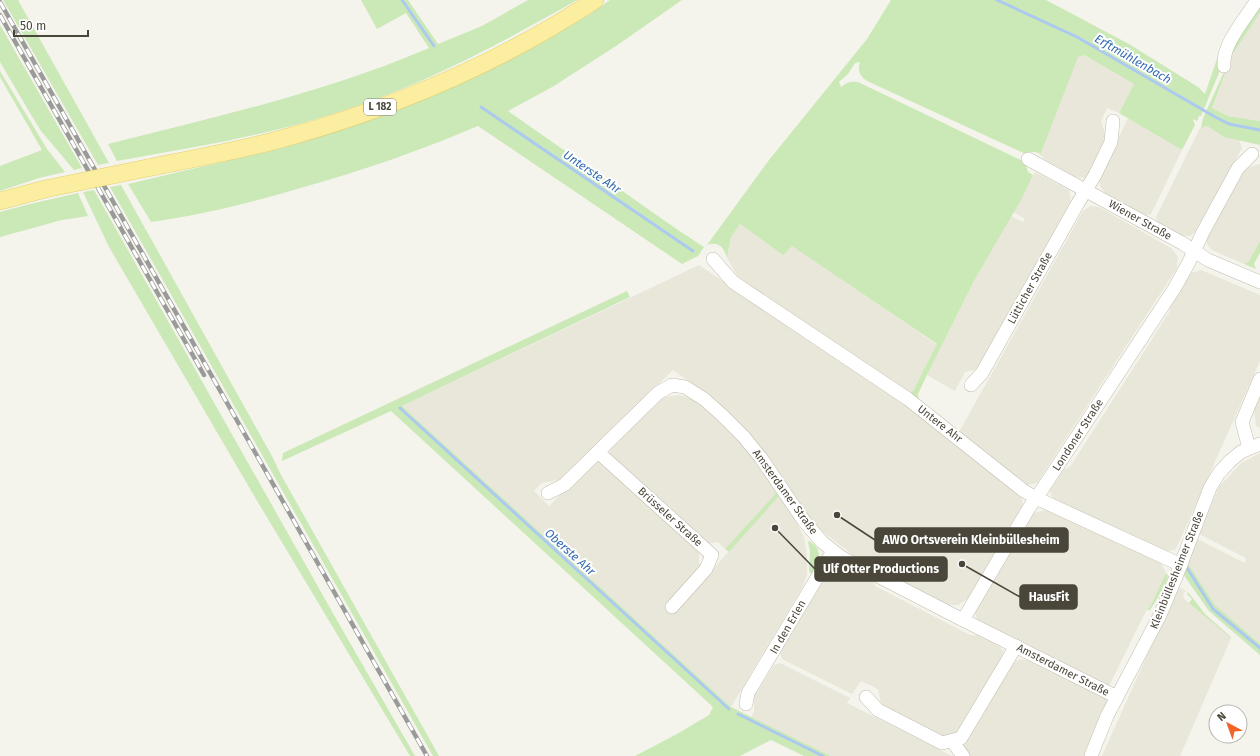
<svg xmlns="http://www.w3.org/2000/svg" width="1260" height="756" font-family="'Fira Sans',sans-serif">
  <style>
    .residential { fill: #e9e7da }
    .green { fill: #cbe8b7 }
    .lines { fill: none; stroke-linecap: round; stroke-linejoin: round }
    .stream { stroke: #accaef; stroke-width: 3 }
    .minor-casing { stroke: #c1bdaf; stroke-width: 14 }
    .major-casing { stroke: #e1cf6f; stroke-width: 18 }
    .minor { stroke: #fff; stroke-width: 13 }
    .major { stroke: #fbeea0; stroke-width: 17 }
    .rail-casing { stroke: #9a9a9a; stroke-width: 4.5 }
    .rail { stroke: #fff; stroke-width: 3; stroke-dasharray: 9; stroke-linecap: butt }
    .major-bridge-casing { stroke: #e1cf6f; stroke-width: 18; stroke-linecap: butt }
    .major-bridge { stroke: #fbeea0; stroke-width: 17 }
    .labels { text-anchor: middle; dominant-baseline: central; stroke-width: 4; stroke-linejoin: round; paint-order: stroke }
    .shield { fill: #fff; stroke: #807e75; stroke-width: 1 }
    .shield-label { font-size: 10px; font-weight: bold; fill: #4a463a }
    .street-label { font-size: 11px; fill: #4a463a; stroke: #fff }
    .water-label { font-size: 12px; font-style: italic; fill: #356cb4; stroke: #fff }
    .leader { fill: none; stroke: #4a463a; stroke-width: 1.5 }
    .callout-dot { fill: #4a463a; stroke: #fff; stroke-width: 1.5 }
    .callout { fill: #4a463a; stroke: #4a463a; stroke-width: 1.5 }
    .callout-label { font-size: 12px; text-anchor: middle; font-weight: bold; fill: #fff }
  </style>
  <rect width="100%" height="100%" fill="#f5f4ec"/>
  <g class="residential">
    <polygon points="1260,13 1260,121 1228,116 1212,108 1234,52"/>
    <polygon points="1084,55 1134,84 1119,113 1107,108 1101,121 1107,140 1092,172 1084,178 1076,177 1044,159 1041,153 1078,56"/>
    <polygon points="1128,118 1182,150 1151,214 1145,216 1105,193 1100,186 1100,177"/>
    <polygon points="1207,126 1224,137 1239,140 1242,148 1199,229 1190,236 1179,235 1158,224 1156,217 1200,128"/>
    <polygon points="1259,164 1260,164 1260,241 1249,261 1244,264 1212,250 1207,244 1207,236 1242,170"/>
    <polygon points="1035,172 1069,190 1071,201 977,369 965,372 955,391 927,375 974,281 1011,216 1023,222 1025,219 1013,212"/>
    <polygon points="1090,206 1099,207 1171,248 1178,257 1177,268 1037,483 1027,485 959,432 1083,211"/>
    <polygon points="740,224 783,255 792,245 937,345 913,391 908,393 738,277 727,258 731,237"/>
    <polygon points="699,265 913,410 1021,495 1023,506 969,598 958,605 945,605 867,566 823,532 811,520 702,391 673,370 562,479 542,483 534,491 549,506 594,462 601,462 699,550 699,563 703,567 673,613 780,495 794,517 804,537 807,556 807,575 802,588 731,707 402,406"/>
    <polygon points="1201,270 1260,295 1260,361 1176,549 1166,552 1053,500 1050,491 1064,469 1070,467 1170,311 1169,306 1191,273"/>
    <polygon points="678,395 693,398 715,415 748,450 778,491 725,549 718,542 706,544 610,457 610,450 609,448 656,402 665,397"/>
    <polygon points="1260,397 1260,428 1256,426 1254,410"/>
    <polygon points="1260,453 1260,644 1215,605 1187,562 1197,539 1245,563 1246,558 1199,534 1219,487 1241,463"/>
    <polygon points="1045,510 1161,563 1166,573 1151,605 1147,609 1108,688 978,622 975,613 1034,513"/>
    <polygon points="837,569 848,569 873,581 875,586 970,635 977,635 998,644 1003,651 1002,659 959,732 944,736 881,704 878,689 861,681 852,694 782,659 780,653 827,575"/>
    <polygon points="1181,588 1186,591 1183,594 1184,599 1231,638 1180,756 1102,756 1149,651 1179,589"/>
    <polygon points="1020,659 1028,660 1106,699 1108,707 1087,756 970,756 967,754 964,746 982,715 1012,664"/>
    <polygon points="780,663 850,698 847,703 952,756 831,756 751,717 754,712 754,697 774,665"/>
  </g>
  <g class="green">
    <polygon points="3,0 18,0 109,163 98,165"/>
    <path d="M361,0H408L438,44L482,26L528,0H577C500,44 421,86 336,113C264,136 191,148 117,161L108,144C216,117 326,92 429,48L406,13L377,29Z"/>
    <path d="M610,0H682L616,46L554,86L508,111L678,230L704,247L698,256L682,264L478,126C422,150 364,170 304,187C254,202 203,215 151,222L128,184L286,147L352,126L538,44L589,15Z"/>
    <path d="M891,0H1046L1129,44L1198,87L1205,94L1218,56L1224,44L1221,68L1201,116H1199L1197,121L1193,119L1195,125L1182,150L1119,113L1134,84L1084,55L1078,57L1041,153L1043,157C1038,151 1036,152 1029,152L1028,155L867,81C860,76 857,71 860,62L855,63L848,74L839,82L841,87C847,82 850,81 858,82L1025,162L1028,172L1033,175L1023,196L974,281L927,375L918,394L919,401L908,393L913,391L937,344L792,246L783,255L740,224L731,237L727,258C724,247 718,241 707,245L769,160L867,39Z"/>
    <polygon points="1260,2 1260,13 1232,55 1231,55 1231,51"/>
    <polygon points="0,25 82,168 74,170 41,131 27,108 0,62"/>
    <polygon points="1229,61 1230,61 1212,108 1228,116 1260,121 1260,145 1224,137 1207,126 1201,128 1203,118"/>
    <polygon points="0,71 47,149 65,172 39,178 0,191 0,166 42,150 0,77"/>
    <polygon points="121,185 273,458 280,473 439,756 433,756 110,187"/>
    <polygon points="94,190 334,615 415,756 410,756 253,494 109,247 83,192"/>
    <polygon points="78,193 88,216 62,220 0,237 0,212 30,204"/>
    <polygon points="1260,241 1260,253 1254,264 1256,269 1244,264 1249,261"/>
    <polygon points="627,291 630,297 402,406 731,707 831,756 804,756 771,740 740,756 635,756 677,734 709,715 713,707 391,411 282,461 283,453"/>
    <polygon points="778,491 780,495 729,552 725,549"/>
    <path d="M809,541C824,549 819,562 812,574L810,573L809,570L810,551L808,542Z"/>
    <polygon points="1187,562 1215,605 1260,644 1260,655 1209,611 1185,577 1183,572"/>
    <path d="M1166,573L1168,576C1165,588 1156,600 1150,610H1147L1151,605Z"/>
    <polygon points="1188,592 1205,614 1231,637 1231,638 1184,599 1189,603 1192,599 1187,594"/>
  </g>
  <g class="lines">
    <g class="stream">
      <polyline points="402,0 434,46"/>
      <polyline points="997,0 1077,37 1217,118 1229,124 1260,130"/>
      <polyline points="481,107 693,251"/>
      <polyline points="400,408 729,709"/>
      <polyline points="1187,568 1213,609 1260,648"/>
      <polyline points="738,714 823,756"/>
    </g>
    <defs>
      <g id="minor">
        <path d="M1224,66C1222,44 1246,18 1257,0"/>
        <polyline points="1028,159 1182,243 1208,260 1260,282"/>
        <polyline points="713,259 733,282 908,399 1024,491 1036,498 1181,565"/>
        <polyline points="971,385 982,373 1078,203 1095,175 1111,142 1113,121"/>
        <polyline points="1249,448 1242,422 1260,379"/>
        <polyline points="598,452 712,555 706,569 672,607"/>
        <polyline points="548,493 564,485 658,393 672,385 685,387 704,399 722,415 744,437 761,458 804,521 822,542 841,557 963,620 1117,697"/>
        <polyline points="963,620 1029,508 1043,488 1174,289 1188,264 1203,232 1238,168 1252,154"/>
        <polyline points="866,697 878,710 942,743 961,738 1016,646"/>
        <polyline points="746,704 748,693 833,551"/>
        <polyline points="952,741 963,756"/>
        <polyline points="1091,756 1107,716 1160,615 1176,577 1210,488 1219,473 1230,461 1241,452 1260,444"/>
      </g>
      <g id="major">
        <path d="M147,168C192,159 237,151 281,139C391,109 500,63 595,0"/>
        <polyline points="0,201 45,189"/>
      </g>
    </defs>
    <use href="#minor" class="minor-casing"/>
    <use href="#major" class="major-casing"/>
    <use href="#minor" class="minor"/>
    <use href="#major" class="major"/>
    <defs>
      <g id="rail">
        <polyline points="0,2 427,756"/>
        <polyline points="0,15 204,375"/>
      </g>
    </defs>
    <use href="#rail" class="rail-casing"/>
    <use href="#rail" class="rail"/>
    <defs>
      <polyline id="major-bridge" points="45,189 147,168"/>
    </defs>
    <use href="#major-bridge" class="major-bridge-casing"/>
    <use href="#major-bridge" class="major-bridge"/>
  </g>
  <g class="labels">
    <rect class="shield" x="364" y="99" width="32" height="16" rx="3"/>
    <g class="shield-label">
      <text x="380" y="107">L 182</text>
    </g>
    <g class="street-label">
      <text transform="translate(1140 220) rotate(29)">Wiener Straße</text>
      <text transform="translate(1030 288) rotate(-61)">Lütticher Straße</text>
      <text transform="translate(940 424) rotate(38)">Untere Ahr</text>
      <text transform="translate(1078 435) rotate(-57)">Londoner Straße</text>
      <text transform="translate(785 492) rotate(54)">Amsterdamer Straße</text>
      <text transform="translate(670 517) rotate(42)">Brüsseler Straße</text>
      <text transform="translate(1177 570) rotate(-68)">Kleinbüllesheimer Straße</text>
      <text transform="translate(788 627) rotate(-60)">In den Erlen</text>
      <text transform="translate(1063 670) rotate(27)">Amsterdamer Straße</text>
    </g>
    <g class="water-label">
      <text transform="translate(1133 59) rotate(30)">Erftmühlenbach</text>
      <text transform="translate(592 172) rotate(34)">Unterste Ahr</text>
      <text transform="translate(570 552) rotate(42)">Oberste Ahr</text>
    </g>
  </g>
  <path class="leader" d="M837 515L875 540M775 528L815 569M962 564L1020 597"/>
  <g class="callout-dot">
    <circle cx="837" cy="515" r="4"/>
    <circle cx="775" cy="528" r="4"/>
    <circle cx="962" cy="564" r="4"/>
  </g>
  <g class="callout">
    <rect x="875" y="528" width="193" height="24" rx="4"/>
    <rect x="815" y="557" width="132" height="24" rx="4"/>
    <rect x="1020" y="585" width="57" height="24" rx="4"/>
  </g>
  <g class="callout-label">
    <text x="971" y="544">AWO Ortsverein Kleinbüllesheim</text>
    <text x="881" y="573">Ulf Otter Productions</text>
    <text x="1049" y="601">HausFit</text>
  </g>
  <g transform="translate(1228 724) rotate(319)"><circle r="19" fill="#ffffff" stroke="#b7b5b0"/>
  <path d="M0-3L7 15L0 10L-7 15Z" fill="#f26326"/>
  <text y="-6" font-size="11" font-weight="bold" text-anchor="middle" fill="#4a463a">N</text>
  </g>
  <path d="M14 30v6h74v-6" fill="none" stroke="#4a463a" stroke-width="2"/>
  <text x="20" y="30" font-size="12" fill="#4a463a" stroke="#ffffff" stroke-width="3" paint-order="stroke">50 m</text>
</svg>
